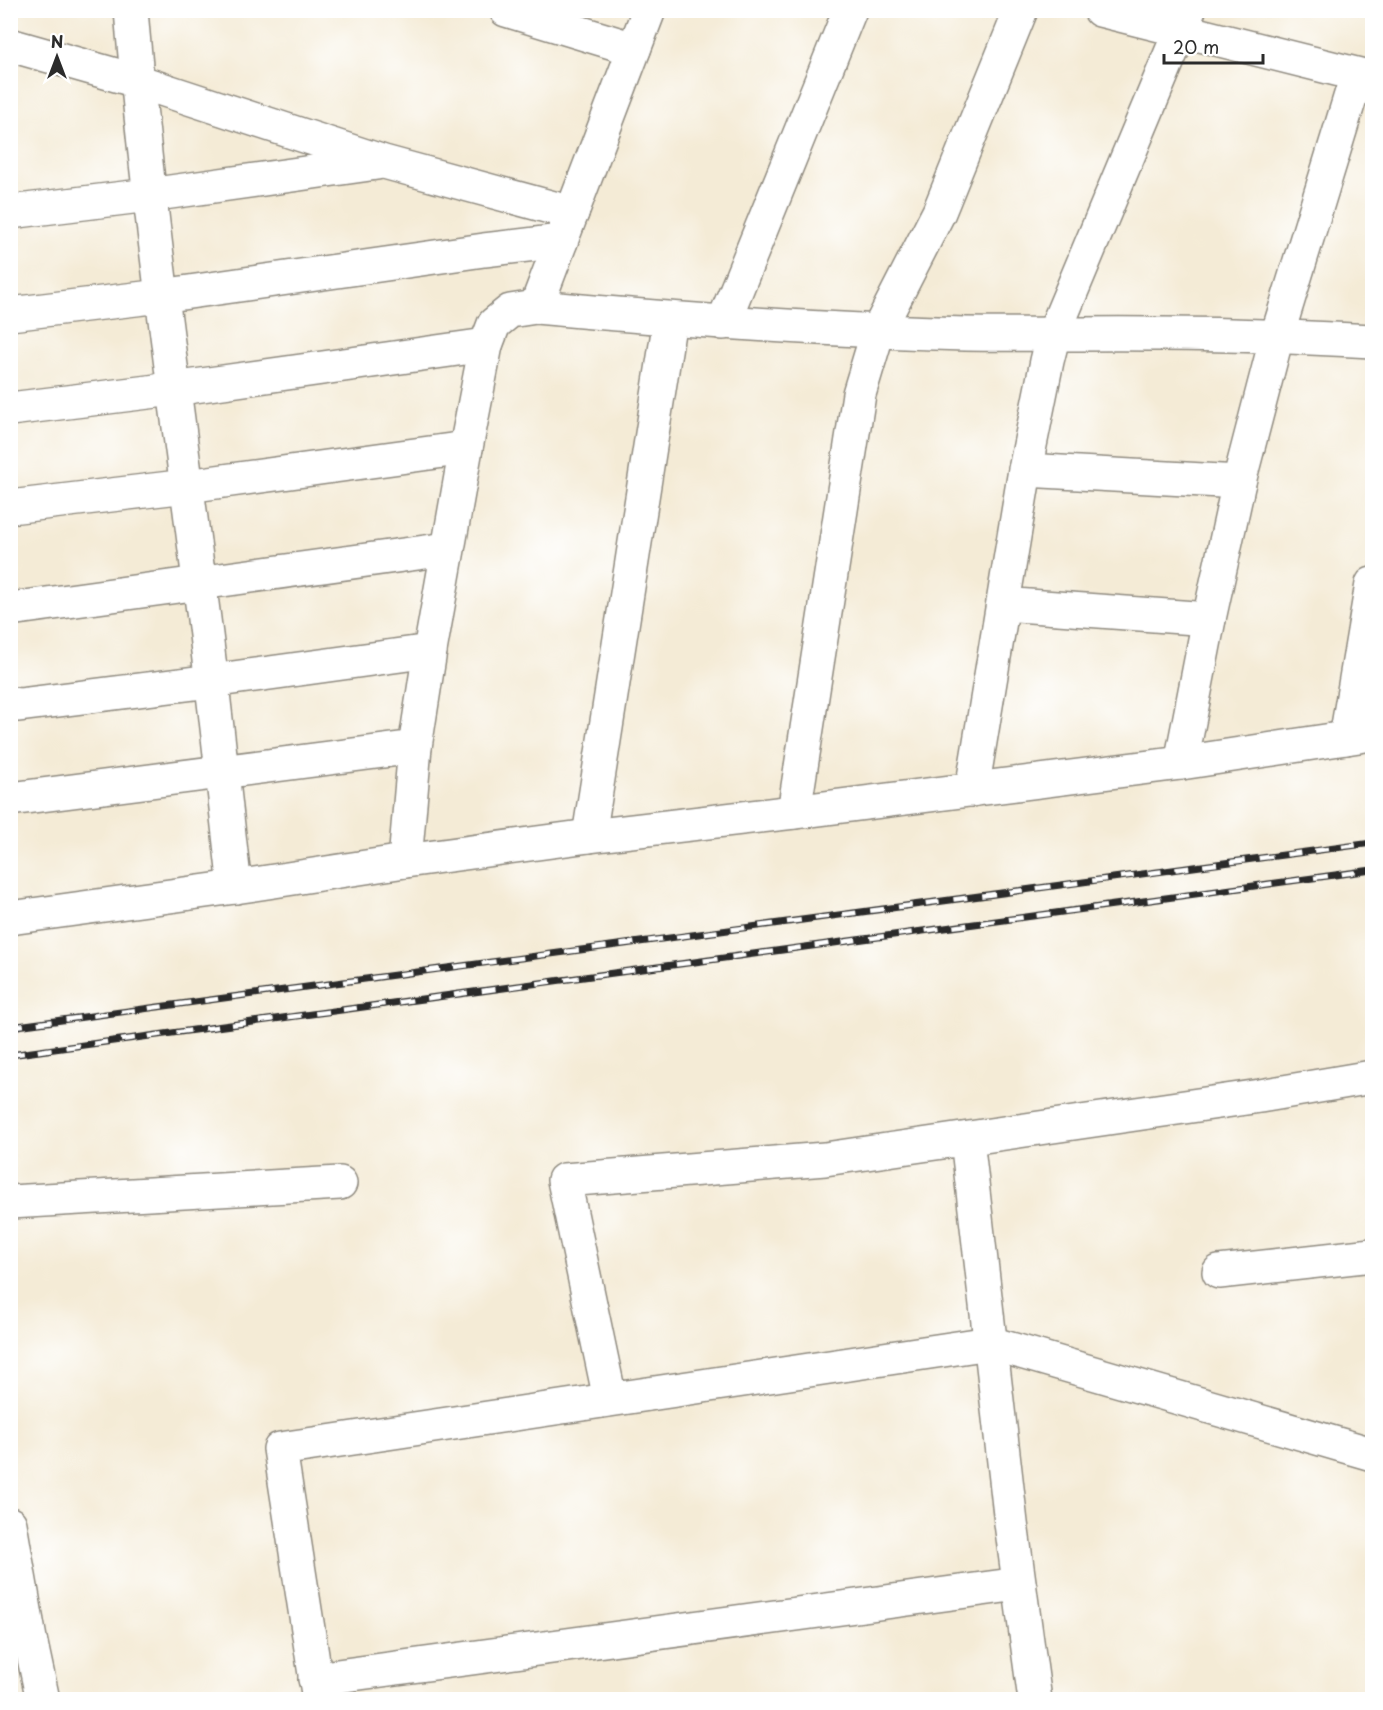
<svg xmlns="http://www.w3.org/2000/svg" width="1383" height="1710" font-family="'Playpen Sans',sans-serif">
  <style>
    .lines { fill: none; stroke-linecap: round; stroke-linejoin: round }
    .minor-casing { stroke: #908b80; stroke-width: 36 }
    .minor { stroke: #fff; stroke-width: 33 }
    .rail-casing { stroke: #2b2b2b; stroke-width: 7 }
    .rail { stroke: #fff; stroke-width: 4.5; stroke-dasharray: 14; stroke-linecap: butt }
  </style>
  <rect width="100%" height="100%" fill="#fff"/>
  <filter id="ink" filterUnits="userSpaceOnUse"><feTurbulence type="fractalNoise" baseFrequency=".0167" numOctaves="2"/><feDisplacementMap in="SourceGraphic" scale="12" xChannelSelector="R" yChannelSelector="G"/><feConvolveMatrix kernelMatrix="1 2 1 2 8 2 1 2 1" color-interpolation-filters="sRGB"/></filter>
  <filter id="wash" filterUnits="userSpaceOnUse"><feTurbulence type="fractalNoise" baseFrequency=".008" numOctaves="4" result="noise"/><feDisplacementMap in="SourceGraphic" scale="24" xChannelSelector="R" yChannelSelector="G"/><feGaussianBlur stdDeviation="1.35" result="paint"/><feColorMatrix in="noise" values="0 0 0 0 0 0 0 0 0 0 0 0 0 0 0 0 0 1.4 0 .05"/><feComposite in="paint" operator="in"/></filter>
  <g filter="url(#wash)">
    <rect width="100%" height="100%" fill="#f4ebd6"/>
  </g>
  <g filter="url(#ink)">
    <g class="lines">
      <defs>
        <g id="minor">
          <path d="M131,10C147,202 175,391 199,581C213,683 223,785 235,887"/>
          <polyline points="506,10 634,49"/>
          <polyline points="1100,10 1372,78"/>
          <polyline points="10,45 137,81 384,162 572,213"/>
          <polyline points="10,212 149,195 377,163"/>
          <polyline points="536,307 649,10"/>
          <polyline points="10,314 161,296 484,250 561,241"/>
          <polyline points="723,323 850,10"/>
          <polyline points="10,409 173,389 486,345"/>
          <polyline points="1025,470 1239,482"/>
          <polyline points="10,507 187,486 466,448"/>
          <polyline points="1003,604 1209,619"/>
          <polyline points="10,609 447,549"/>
          <polyline points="10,704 19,705 211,681 430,651"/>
          <polyline points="1346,738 1372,584"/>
          <polyline points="1181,763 1209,619 1239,482 1277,336 1357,75"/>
          <polyline points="972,790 1025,470 1047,361 1054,333 1189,10"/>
          <polyline points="10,799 415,747"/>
          <polyline points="794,812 859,394 878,331 939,212 1021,10"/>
          <polyline points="589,836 670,319"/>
          <path d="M405,861L415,747L430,651L466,448L486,345L494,324L510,311L536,307C679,320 822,330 965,334C1030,335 1095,333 1160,334C1231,334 1302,337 1372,341"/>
          <polyline points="10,918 235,887 405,861 589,836 794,812 1181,763 1372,734"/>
          <polyline points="967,1139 1011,1523 1035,1700"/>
          <polyline points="10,1202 340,1183"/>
          <polyline points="1219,1272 1372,1255"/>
          <polyline points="610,1399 564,1180 825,1159 1260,1096 1372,1077"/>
          <polyline points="10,1524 30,1639 43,1700"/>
          <polyline points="315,1679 1019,1584"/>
          <polyline points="319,1700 280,1449 990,1343 1372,1454"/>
        </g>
      </defs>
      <use href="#minor" class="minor-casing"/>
      <use href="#minor" class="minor"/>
      <defs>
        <g id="rail">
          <polyline points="10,1027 1372,843"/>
          <polyline points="10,1055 1372,870"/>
        </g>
      </defs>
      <use href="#rail" class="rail-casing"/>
      <use href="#rail" class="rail"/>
    </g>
  </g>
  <rect width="1383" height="1710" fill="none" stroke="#fff" stroke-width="36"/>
  <g transform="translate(57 57)" stroke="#ffffff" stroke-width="4.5" paint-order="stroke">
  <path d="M0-4.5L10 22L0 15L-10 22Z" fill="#2b2b2b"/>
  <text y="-9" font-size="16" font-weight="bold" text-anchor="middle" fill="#2b2b2b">N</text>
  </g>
  <path d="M1164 54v9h99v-9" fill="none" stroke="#2b2b2b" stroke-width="3"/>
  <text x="1173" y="54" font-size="18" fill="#2b2b2b" stroke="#ffffff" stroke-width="4.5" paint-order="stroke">20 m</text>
</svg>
